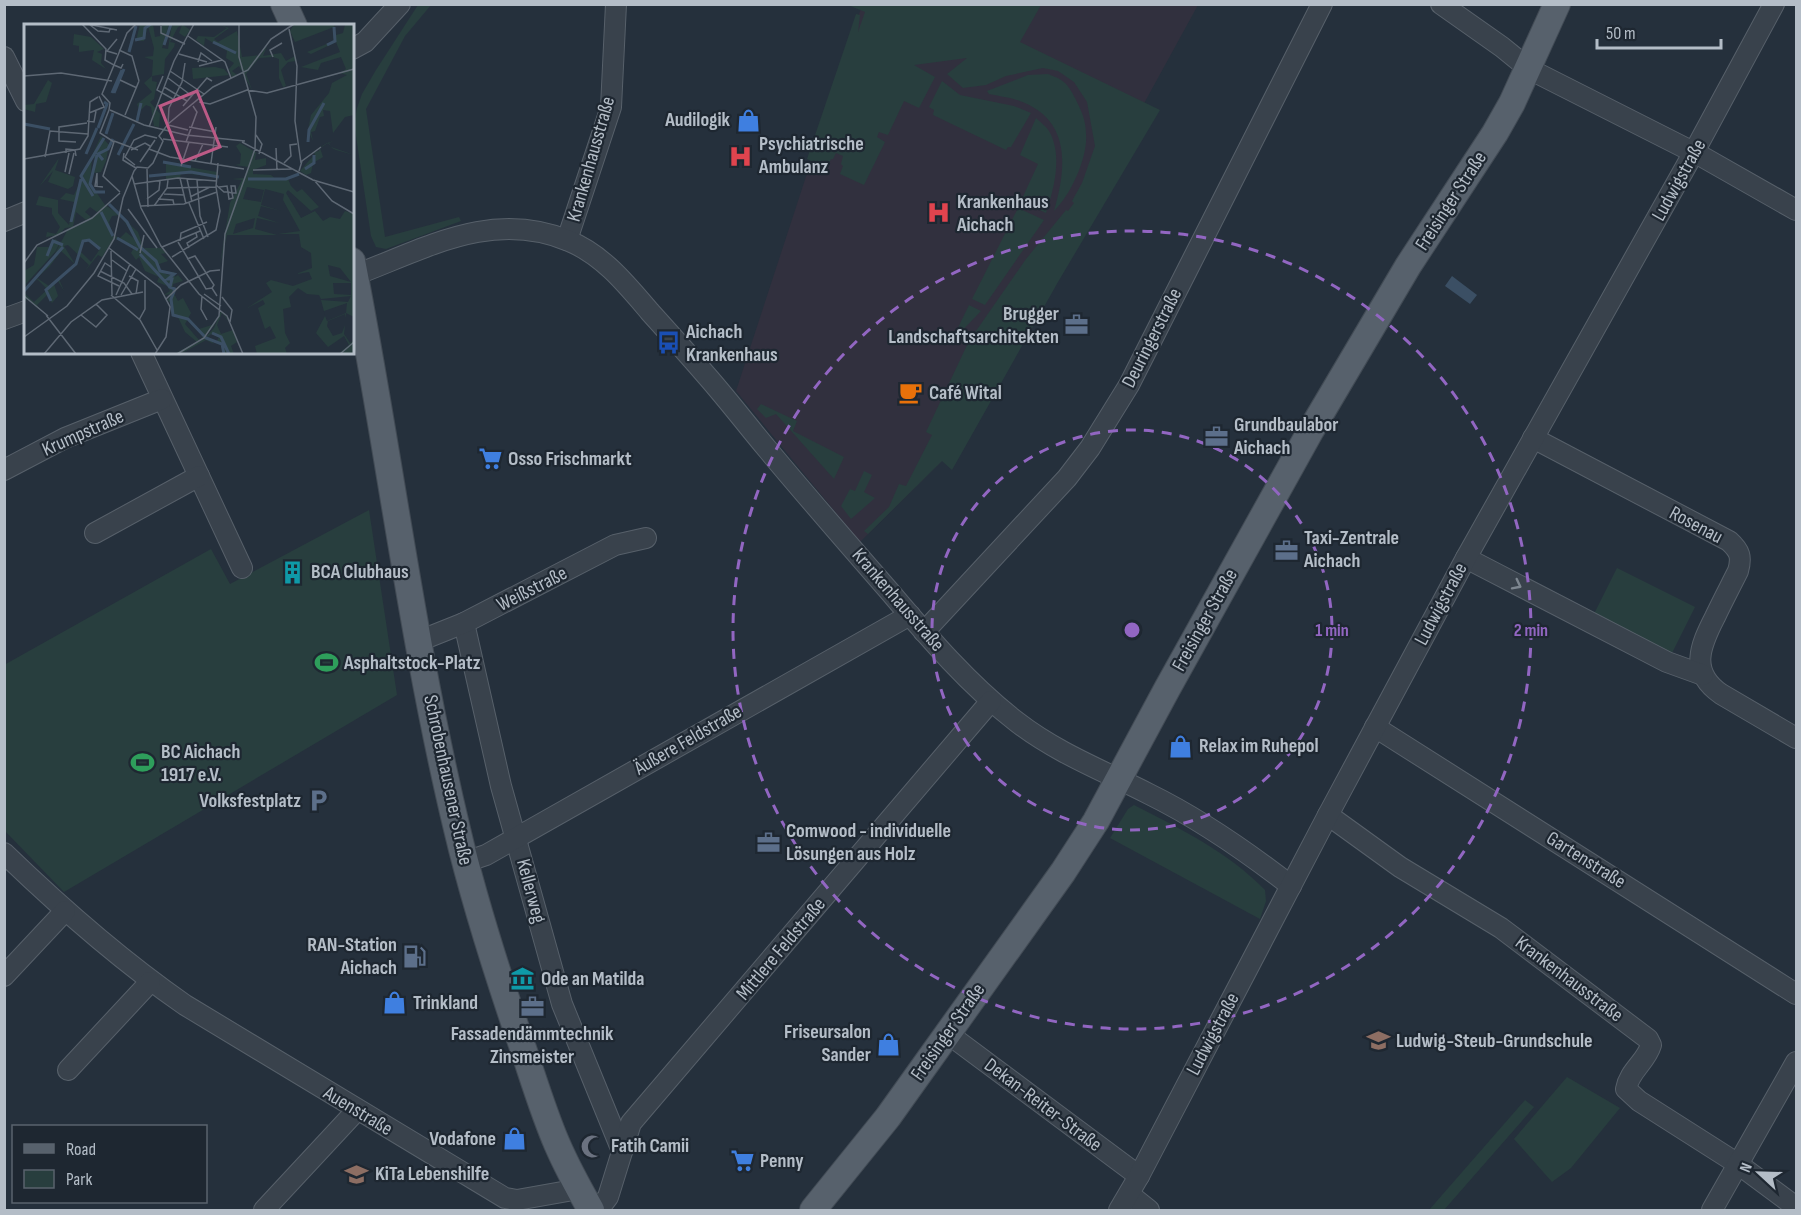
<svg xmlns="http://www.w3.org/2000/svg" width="1801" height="1215" font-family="'Sofia Sans Condensed',sans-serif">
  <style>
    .medical { fill: #31303e }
    .green { fill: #283e3e }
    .water { fill: #3b4f64 }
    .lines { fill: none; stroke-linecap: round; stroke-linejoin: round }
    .minor-casing { stroke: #57606a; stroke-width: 22 }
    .major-casing { stroke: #424b55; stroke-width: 28 }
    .minor { stroke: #39424c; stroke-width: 20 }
    .major { stroke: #57616c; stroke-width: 26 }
    .oneway { stroke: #7d8690 }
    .ring { fill: none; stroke: #9266c2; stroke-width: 3; stroke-dasharray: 10 8 }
    .labels { text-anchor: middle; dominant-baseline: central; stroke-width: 4.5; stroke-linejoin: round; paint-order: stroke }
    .poi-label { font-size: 20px; font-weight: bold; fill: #b4bdc7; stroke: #1e2731; text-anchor: start }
    .street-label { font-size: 20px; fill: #b4bdc7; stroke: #1e2731 }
    .inset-river { fill: none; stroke: #3b4f64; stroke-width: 3 }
    .inset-road { fill: none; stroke: #5e6874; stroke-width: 1.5 }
    .view { fill: #bc5a86; fill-opacity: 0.15; stroke: #bc5a86; stroke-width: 3 }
    .inset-edge { fill: none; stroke: #b4bdc7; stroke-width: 3 }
    .centre { fill: #9266c2; stroke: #1e2731; stroke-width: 3 }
    .ring-label { font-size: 18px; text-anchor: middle; font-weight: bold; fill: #9266c2; stroke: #1e2731; stroke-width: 4.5; stroke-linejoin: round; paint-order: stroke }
  </style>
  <rect width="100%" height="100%" fill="#25303c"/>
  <polygon class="medical" points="862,5 1198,5 1012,344 943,460 860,542 736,391"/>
  <g class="green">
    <polygon points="418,5 431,5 405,36 366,109 385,237 459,217 461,221 386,249 376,247 371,236 354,123 357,108 362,94 376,70"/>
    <polygon points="848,5 1041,5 1020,42 1160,110 1058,282 952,470 942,461 868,534 864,531 889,507 899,484 906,486 932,435 926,432 969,341 1026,259 1066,210 1068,211 1074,203 1072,201 1082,183 1095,146 1087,102 1074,82 1058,71 1043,68 1006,76 986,85 963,88 947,74 967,58 914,65 935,77 919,108 904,101 888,135 879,132 877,137 885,142 864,185 840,174 843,166 841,164 843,156 836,153 833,159 831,159 827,168 807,159 856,14 860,15 858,32 865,12"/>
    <path d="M1048,74C1052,76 1057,77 1061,80C1067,83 1072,92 1075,98C1081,110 1086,120 1086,134C1088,157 1071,195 1054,211C1067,166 1071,118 1017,100C1008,97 998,96 989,94L987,91L1028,75Z"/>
    <polygon points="942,81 960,95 1014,106 1031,113 1011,147 1008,147 1006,150 933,115 934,110 929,107"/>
    <path d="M1036,118C1040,122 1046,126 1049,131C1063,155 1054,189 1046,213L1021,201L1038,164L1020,155Z"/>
    <polygon points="1018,208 1044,220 985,305 972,299"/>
    <polygon points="969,305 981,311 957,336 955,334"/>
    <polygon points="761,404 797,421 793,431 844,457 834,479 776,414 766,418 757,409"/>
    <polygon points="864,471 872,475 864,492 875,498 851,519 841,506 850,489 855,491"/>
    <polygon points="369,510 397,695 64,892 5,831 4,665 211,549 230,584"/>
    <polygon points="1617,568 1695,607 1672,653 1594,614"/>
    <path d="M1134,805C1181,829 1228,852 1265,890L1266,901L1260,919L1110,838L1128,809Z"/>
    <polygon points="1567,1077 1620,1108 1571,1168 1552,1182 1514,1139"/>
    <polygon points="1525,1100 1534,1107 1444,1210 1429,1210"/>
  </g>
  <polygon class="water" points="1452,276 1477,295 1470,304 1445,286"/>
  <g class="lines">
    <defs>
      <g id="minor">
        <polyline points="1441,4 1502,47 1529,69 1701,156 1796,210"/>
        <polyline points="352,49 365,42 400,4"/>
        <polyline points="4,57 26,101"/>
        <polyline points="4,221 26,212"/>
        <polyline points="567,240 611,107 616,4"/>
        <path d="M355,275C427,248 492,209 569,241C603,255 627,285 650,312C669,333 688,354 706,375C728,400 747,425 768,450C808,498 849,545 890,592C929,638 969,685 1017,722C1057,753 1104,771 1149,794C1200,819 1246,851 1291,886"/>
        <polyline points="4,319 26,311"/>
        <polyline points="141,352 242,568"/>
        <path d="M1533,438L1729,541C1740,551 1742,557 1738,571C1730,587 1722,602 1715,617C1700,646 1689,672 1721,694L1796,738"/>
        <polyline points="4,470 65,438 162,399"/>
        <polyline points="95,533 199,476"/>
        <polyline points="1466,558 1667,662 1703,675"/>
        <polyline points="464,623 501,786 562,1004 622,1151"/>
        <polyline points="924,632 1067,478 1090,448 1129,385 1322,4"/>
        <polyline points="419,641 464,623 615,545 646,538"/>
        <polyline points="1375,727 1796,994"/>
        <path d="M1328,815L1400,867L1501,928L1648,1039L1651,1045C1646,1062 1629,1071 1626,1089L1639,1101L1738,1164L1796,1207"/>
        <path d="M4,853C61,908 120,960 185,1005L505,1198L517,1200L579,1189"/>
        <polyline points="465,862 486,855 910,615"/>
        <polyline points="4,976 65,911"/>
        <polyline points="947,1033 1139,1176"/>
        <polyline points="68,1070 150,982"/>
        <polyline points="1129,1194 1149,1210"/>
        <polyline points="264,1210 357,1110"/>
        <polyline points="598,1210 608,1197 631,1123 991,701"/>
        <polyline points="1119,1210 1139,1176 1328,815 1466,558 1694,152 1774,4"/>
        <polyline points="1712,1210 1796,1062"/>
      </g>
      <g id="major">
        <polyline points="284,4 294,26"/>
        <path d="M352,261C389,450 412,642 457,829C473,897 494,963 516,1028C530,1067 541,1107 557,1144C567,1167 579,1189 591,1210"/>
        <polyline points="813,1210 888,1117 1063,872 1096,821 1167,689 1311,430 1408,266 1495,133 1512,103 1557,4"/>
      </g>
    </defs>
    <use href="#minor" class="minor-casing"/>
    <use href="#major" class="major-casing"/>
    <use href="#minor" class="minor"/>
    <use href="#major" class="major"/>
  </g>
  <defs><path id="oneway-chevron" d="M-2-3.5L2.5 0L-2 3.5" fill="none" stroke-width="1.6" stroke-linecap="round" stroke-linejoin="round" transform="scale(1.5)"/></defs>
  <use class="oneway" href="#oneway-chevron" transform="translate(1517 585) rotate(27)"/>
  <g class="ring">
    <circle cx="1132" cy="630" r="200"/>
    <circle cx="1132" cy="630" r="399"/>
  </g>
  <defs>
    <symbol id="shop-bare" viewBox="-9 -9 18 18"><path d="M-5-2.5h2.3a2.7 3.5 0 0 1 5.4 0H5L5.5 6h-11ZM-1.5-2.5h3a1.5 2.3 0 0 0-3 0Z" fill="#3f7fe0" stroke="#1e2731" stroke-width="2.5" paint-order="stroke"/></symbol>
    <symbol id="hospital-bare" viewBox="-9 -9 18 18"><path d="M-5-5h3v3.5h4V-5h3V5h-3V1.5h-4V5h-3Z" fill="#e0444e" stroke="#1e2731" stroke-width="2.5" paint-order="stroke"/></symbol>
    <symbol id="office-bare" viewBox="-9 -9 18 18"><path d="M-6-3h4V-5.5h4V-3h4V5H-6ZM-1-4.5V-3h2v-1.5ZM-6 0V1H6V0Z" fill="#5c6f8a" stroke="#1e2731" stroke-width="2.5" paint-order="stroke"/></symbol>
    <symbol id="bus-bare" viewBox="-9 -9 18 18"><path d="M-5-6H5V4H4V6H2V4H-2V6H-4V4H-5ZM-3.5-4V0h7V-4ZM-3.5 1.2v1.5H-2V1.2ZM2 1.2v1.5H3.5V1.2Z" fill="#1a4fb4" stroke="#1e2731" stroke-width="2.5" paint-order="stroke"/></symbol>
    <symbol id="cafe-bare" viewBox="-9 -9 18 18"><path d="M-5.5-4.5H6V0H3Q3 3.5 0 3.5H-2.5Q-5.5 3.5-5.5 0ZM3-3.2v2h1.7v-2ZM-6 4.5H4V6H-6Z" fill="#e8710a" stroke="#1e2731" stroke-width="2.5" paint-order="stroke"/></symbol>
    <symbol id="supermarket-bare" viewBox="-9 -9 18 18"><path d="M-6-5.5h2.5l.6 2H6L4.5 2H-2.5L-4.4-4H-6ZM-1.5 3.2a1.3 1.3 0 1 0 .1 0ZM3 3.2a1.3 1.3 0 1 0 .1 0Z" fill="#3f7fe0" stroke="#1e2731" stroke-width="2.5" paint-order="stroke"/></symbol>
    <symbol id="building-bare" viewBox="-9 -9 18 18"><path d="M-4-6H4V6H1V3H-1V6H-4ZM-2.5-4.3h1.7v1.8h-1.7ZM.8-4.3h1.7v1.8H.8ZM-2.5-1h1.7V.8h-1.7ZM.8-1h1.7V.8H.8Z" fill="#0f9aa8" stroke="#1e2731" stroke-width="2.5" paint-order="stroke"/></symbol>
    <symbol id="stadium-bare" viewBox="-9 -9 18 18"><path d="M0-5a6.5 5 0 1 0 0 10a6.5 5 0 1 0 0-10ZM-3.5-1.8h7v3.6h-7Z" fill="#2e9e5b" stroke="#1e2731" stroke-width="2.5" paint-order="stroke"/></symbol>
    <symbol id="parking-bare" viewBox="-9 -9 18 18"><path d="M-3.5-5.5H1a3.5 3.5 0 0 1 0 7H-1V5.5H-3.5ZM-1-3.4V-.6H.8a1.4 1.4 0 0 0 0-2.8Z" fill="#5c6f8a" stroke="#1e2731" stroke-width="2.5" paint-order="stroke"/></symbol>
    <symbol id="fuel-bare" viewBox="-9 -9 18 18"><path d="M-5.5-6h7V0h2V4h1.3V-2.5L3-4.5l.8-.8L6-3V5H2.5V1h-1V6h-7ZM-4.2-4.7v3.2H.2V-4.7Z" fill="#5c6f8a" stroke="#1e2731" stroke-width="2.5" paint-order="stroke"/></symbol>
    <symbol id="museum-bare" viewBox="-9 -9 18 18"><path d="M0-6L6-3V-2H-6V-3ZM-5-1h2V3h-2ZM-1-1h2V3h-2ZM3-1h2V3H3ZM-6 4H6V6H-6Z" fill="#0f9aa8" stroke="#1e2731" stroke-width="2.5" paint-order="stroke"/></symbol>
    <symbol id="school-bare" viewBox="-9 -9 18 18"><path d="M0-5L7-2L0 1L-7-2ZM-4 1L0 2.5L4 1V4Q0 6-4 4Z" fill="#8d6e63" stroke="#1e2731" stroke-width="2.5" paint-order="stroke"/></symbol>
    <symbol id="mosque-bare" viewBox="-9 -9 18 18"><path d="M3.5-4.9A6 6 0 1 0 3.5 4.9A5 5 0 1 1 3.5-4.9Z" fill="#6b7280" stroke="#1e2731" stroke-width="2.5" paint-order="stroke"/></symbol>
  </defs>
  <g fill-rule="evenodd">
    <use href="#shop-bare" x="732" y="104" width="33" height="33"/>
    <use href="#hospital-bare" x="724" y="140" width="33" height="33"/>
    <use href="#hospital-bare" x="922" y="196" width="33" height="33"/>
    <use href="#office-bare" x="1060" y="308" width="33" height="33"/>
    <use href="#bus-bare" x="652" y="326" width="33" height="33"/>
    <use href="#cafe-bare" x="894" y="376" width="33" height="33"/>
    <use href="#office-bare" x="1200" y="420" width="33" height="33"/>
    <use href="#supermarket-bare" x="474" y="442" width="33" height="33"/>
    <use href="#office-bare" x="1270" y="534" width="33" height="33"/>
    <use href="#building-bare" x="276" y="556" width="33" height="33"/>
    <use href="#stadium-bare" x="310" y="646" width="33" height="33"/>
    <use href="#shop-bare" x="1164" y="730" width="33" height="33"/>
    <use href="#stadium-bare" x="126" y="746" width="33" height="33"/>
    <use href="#parking-bare" x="302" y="784" width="33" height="33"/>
    <use href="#office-bare" x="752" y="826" width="33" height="33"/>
    <use href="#fuel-bare" x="398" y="940" width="33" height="33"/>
    <use href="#museum-bare" x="506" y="962" width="33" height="33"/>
    <use href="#shop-bare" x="378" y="986" width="33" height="33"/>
    <use href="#office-bare" x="516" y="990" width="33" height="33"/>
    <use href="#school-bare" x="1362" y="1024" width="33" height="33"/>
    <use href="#shop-bare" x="872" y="1028" width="33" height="33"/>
    <use href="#shop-bare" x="498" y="1122" width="33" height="33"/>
    <use href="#mosque-bare" x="576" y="1130" width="33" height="33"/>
    <use href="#supermarket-bare" x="726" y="1144" width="33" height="33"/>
    <use href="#school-bare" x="340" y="1158" width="33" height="33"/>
  </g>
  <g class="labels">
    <g class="poi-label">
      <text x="730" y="120" text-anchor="end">Audilogik</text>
      <text x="759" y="144">Psychiatrische<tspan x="759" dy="23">Ambulanz</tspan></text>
      <text x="957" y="202">Krankenhaus<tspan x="957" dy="23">Aichach</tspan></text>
      <text x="1059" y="314" text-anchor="end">Brugger<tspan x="1059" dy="23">Landschaftsarchitekten</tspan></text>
      <text x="686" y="332">Aichach<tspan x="686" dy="23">Krankenhaus</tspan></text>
      <text x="929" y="393">Café Wital</text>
      <text x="1234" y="425">Grundbaulabor<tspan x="1234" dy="23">Aichach</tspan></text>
      <text x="508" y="459">Osso Frischmarkt</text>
      <text x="1304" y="538">Taxi-Zentrale<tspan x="1304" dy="23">Aichach</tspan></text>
      <text x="311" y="572">BCA Clubhaus</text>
      <text x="344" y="663">Asphaltstock-Platz</text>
      <text x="1199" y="746">Relax im Ruhepol</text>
      <text x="161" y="752">BC Aichach<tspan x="161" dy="23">1917 e.V.</tspan></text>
      <text x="301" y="801" text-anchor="end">Volksfestplatz</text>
      <text x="786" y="831">Comwood - individuelle<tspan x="786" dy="23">Lösungen aus Holz</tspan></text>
      <text x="397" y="945" text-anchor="end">RAN-Station<tspan x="397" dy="23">Aichach</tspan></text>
      <text x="541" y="979">Ode an Matilda</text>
      <text x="413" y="1003">Trinkland</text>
      <text x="871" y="1032" text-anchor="end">Friseursalon<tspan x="871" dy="23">Sander</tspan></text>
      <text x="532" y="1034" text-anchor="middle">Fassadendämmtechnik<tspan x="532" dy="23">Zinsmeister</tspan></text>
      <text x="1396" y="1041">Ludwig-Steub-Grundschule</text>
      <text x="496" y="1139" text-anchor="end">Vodafone</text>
      <text x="611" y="1146">Fatih Camii</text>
      <text x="760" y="1161">Penny</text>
      <text x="375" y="1174">KiTa Lebenshilfe</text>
    </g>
    <g class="street-label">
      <text transform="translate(591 159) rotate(-74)">Krankenhausstraße</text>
      <text transform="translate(1679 180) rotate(-61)">Ludwigstraße</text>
      <text transform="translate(1451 201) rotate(-57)">Freisinger Straße</text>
      <text transform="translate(1152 338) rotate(-63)">Deuringerstraße</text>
      <text transform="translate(83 433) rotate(-24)">Krumpstraße</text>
      <text transform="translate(1696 525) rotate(28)">Rosenau</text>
      <text transform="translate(532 589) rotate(-27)">Weißstraße</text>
      <text transform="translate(898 600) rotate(49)">Krankenhausstraße</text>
      <text transform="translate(1441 604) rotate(-62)">Ludwigstraße</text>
      <text transform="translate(1205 620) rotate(-61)">Freisinger Straße</text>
      <text transform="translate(688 740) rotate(-30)">Äußere Feldstraße</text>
      <text transform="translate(448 780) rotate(78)">Schrobenhausener Straße</text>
      <text transform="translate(1586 860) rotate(32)">Gartenstraße</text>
      <text transform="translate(531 891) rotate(75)">Kellerweg</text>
      <text transform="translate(781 949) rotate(-50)">Mittlere Feldstraße</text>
      <text transform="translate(1569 979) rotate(37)">Krankenhausstraße</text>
      <text transform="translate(948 1032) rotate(-55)">Freisinger Straße</text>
      <text transform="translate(1213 1034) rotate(-62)">Ludwigstraße</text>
      <text transform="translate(1043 1105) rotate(37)">Dekan-Reiter-Straße</text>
      <text transform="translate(358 1111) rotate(31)">Auenstraße</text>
    </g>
  </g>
  <g transform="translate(24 24)">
    <rect width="330" height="330" fill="#25303c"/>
    <path d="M116,0H129L131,13L136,12L138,0H145L138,24L144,25L148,0H158L166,6L161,13L155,9L158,1L154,3L146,18L151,19L150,23L141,35L140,50L128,52V57L133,58L130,75L126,78L136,90L135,103L130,102L127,83L122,81L116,87L113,80L128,68L120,59L128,52L129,36L120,33L129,32L130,24L124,2L120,17H112ZM194,0L205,4L190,15L194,18L213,7L218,33L236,31L243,22L239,32L257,29L262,37L271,32L272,37L264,38L257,46L262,62L259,63L255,54V35L249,33L235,34L222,50L228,66L215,42L208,47L213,51L208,53L205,45L210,39L202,34L203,27L181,14L180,22L172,16L174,12L190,13L203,4ZM270,0H310L312,11L319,9L321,1L317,0H330V91L321,93L309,109L306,87L299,86L300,92L296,93L291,107L287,108L289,117L284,106L287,91L305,69L308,59L323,51L316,49L322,45L317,33L297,39L294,46L277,43L316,28L312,18L287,30L283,28L310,17V3L271,18L266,7ZM50,10L67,13L80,25L73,28L78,30L77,39L82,45L68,36L70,26L55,28V22L49,21ZM191,43L200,45L205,51L169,55L168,44ZM24,56L28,59L22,78L12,80L11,88L0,85V81L10,80ZM77,112L85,121L84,124L77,127L72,132L84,126L82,137L77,148L70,149L72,134H68L66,159L81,181L96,191L88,192L85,198L90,214L78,233L74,231L61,247L65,241L44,221L40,222L51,240L37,227L26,242L13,254L25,262L38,251L35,255L40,267L34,257L30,260L34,272L28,279L23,271L13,281L17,286L4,275L0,278V269L10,278L27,262L23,265L13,255L0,266L26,239L43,207L68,194L77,186L73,188L66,183L61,188L67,193L62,196L52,188L49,203L41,204L35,211L22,213L23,208L32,210L36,203L28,190V184L12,181L15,172L34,176V189L45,201L50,178L36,175L42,169L50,171ZM65,215L76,225L67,238L56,227L57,218ZM310,117L305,119L307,123L330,131L312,126L308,124L304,119L296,124L299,133L289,139L287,149L282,151L276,147L290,131L292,135L290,128L295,127V124L303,119ZM216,119L238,132L232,129L231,136L242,134V141L229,146V150L247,151L253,156L277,149L264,155L267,162L273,168L278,165L295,183L287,187L264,166L262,169L277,194L291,187L299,197L306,193L316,195L321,187L330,190V293L322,289V294L321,290L304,297L303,302L309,312L318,309L321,301L320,310L326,319L330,316V330H314L325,321L320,312L304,323L292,309L301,292L303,297L322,289L323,279L300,287L301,291L297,276L324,278L327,272L297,275L295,271L283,270L274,264L265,273L267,283L259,285L261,309L266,319L261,324L263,330H233L231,322L252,314L246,302L241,305L234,284L241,280L239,276L223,284L248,268L242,259L247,256L269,262L288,255L285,248L272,250L288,244L287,229L277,223L275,210H254L276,207L259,176L260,170L241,165L237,181L257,187L237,182L234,192L255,199L233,194L231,205L253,211H203L196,240L206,179L218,156L208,155L220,154L224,143L211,141L216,140L217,130L212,122ZM223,163L240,166L237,178L219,175ZM231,194L229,204L209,210L212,200ZM304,241L316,244L327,258L306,252ZM309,259H327V271L310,270ZM35,134L31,146L51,153L49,162L44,165L24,158L29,147L15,163ZM142,139L193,148V153L157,149L156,154L142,156ZM97,192L114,208L122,231L120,224H137L142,229L137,230L144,237L135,240L136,247L144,251L150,248L151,253L154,251L159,257L149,260V268L154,277L159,274L167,289L161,300L175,316L179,313L175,305L191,300L180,314L155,329L181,314L190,304L197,287L203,294L205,298L198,289L193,301L197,310L209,306L213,318L207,322L210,330H200L198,320L192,319L195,313L187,310L184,313L190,320L182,316L162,327L155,330H150L173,318L161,308L153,291L147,290L149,281L143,276L148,270L140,271L146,267L143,262L133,258L135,253L121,247L115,233L112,236L107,229L111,222L99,217L87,226L98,218L91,214L88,220L86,222L91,212L96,214L102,208L112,216ZM31,215L36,218L38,215L31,228L0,262V247L10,241L13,223H25Z" fill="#283e3e" fill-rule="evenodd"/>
    <path class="inset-river" d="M111,16L120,14L121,4L127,0M189,18L212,29M140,21L147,0M303,21L311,17L310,3M105,28L112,2M88,69L98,46M90,69L100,45M113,97L117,79M0,100L26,105M74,104L83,80L80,78M82,110L89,89M284,118L285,106L300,79M62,130L73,104M73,131L66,160L71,168H81M94,131L110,100M79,136L74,130L84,125L89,115M139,138L167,143M281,145L290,139V131M125,152L167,148L195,153M224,155H262L275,150M69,172L57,152L80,114M85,180L103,198L116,223L132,237L136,247L150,250L144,255H148L146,263L151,265L147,275L149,291L164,295L182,314L198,320L200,330M77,188L89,212M47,198L57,155M93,214L114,226M116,230L146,263M23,232L29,217L39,221M0,267L39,223M27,277L22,266L52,240L59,217L65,216L76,225M188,309L197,313L205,330"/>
    <path class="inset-road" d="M58,0L82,25L81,36L90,41L78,70L86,79L85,86M63,0L93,6M66,1L74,7L85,8L86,5M137,2V9L161,20M265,5L273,42L271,97L277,139M164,12L201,38L207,54M93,15L83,27L93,30M95,26L108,32L115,57M155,30L183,38M249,33L246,26L258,19M174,38L177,29L188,37M99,40L97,44L90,41L103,9L112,0M175,42L198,36M146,47L180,70M0,52L37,49L88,57M139,52L133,66L149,75M144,54L168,72M96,56L113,64M140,63L163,77M175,78L186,80L223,66L243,69L330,45M159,82L183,54L188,57M85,86L76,109L90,118M86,86L120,101L162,111L221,117M65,89L80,83L75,72M101,91L115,57M63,97L70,98L72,87M144,100L145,84L158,58L161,39M144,101L164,106M125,103L150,37L170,0M165,103L192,108M232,111L238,120L235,130M139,115L204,123M90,117L114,126M52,118L35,117V103L63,99M90,118L79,152L96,168M162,118L173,88L169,82M218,118L289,156L330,168M252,124L253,146M125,125L146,133L220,145M107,126L121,119L126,122M42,129V125L51,126L52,132M100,129L99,136L112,144M21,133L26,107L64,110M0,135L56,125L64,112L66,78L74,73M171,137L179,120M116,138L131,116M187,139L192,103M260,139L267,132L266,121L273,120M111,141L101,133L110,116L121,111L133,114M157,142L165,118M123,145L124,183M229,146L268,145M275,147L278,137L297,123M41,148L45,129M45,150L50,129M108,152L117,184L137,222L175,270L203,292L219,330M156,154L162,180M163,155L168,178M173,156L176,192L184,213M290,156L308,177L330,190M110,160L154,154L193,157M192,161L200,168H204L208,169H212L211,162H207L208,169L209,174L205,175L204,168L203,162L195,163M73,162V149L71,162L79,163M143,164L192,163M140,170L160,171M166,173L186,163M123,175L135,166L136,157M134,175L149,176L150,181M165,179L180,215M117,182L160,180L193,168M130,182L143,164L144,156M104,185L133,224M156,217L157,209L183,198M154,218L182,265L188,264L193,272M138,223L176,207M85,224L136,264L146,283L142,313L131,330M165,224L163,219L173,213L172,209M87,227L88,271M116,229L120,211M148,233L192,206L196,187L192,163L194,139M163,235L171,232L190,261L188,264M88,236L103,247M0,239L13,221L68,194L96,169M87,243L81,239L74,252L95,262M76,247L100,259L108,270M105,252L114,257L112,270M180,270L197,282M87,271L116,296L133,326M92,271L106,240M97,271L112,245M0,272L24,292M178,272L177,285L183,296M198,273L208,286L206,298M142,275L157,261L186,247L196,246M22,291L52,330M57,291L72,303L83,291L72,280M115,296L121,285V256M0,313L43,282L70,249L90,215L99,174L110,147L113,143L124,144L129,139L139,117L135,112L144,100L189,63L224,46L247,15L270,0M20,330L47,298L78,276L119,268M153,330L180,314L195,292L201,210L231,125L232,93L215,33V0M316,330L330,318"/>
    <path class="view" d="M173,67L196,123L158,138L136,82Z"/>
    <rect width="330" height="330" class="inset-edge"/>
  </g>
  <circle cx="1132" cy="630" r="9" class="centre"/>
  <g class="ring-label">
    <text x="1332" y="636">1 min</text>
    <text x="1531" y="636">2 min</text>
  </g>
  <rect width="1801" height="1215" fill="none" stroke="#b4bdc7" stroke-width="12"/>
  <rect x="12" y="1125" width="195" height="78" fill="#1e2731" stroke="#5a636d" stroke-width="1.5"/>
  <rect x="24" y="1144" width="30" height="9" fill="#57616c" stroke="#5a636d" stroke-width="1.5"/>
  <text x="66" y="1155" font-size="18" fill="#b4bdc7">Road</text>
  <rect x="24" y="1170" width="30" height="18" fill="#283e3e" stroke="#5a636d" stroke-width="1.5"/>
  <text x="66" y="1185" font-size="18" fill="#b4bdc7">Park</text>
  <g transform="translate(1759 1173) rotate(292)" stroke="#1e2731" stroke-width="4.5" paint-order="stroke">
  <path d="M0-4.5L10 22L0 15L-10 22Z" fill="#b4bdc7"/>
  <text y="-9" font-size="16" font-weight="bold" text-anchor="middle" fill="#b4bdc7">N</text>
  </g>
  <path d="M1597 39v9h124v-9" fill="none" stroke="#b4bdc7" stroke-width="3"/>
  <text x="1606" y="39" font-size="18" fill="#b4bdc7" stroke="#1e2731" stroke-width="4.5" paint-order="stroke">50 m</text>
</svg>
